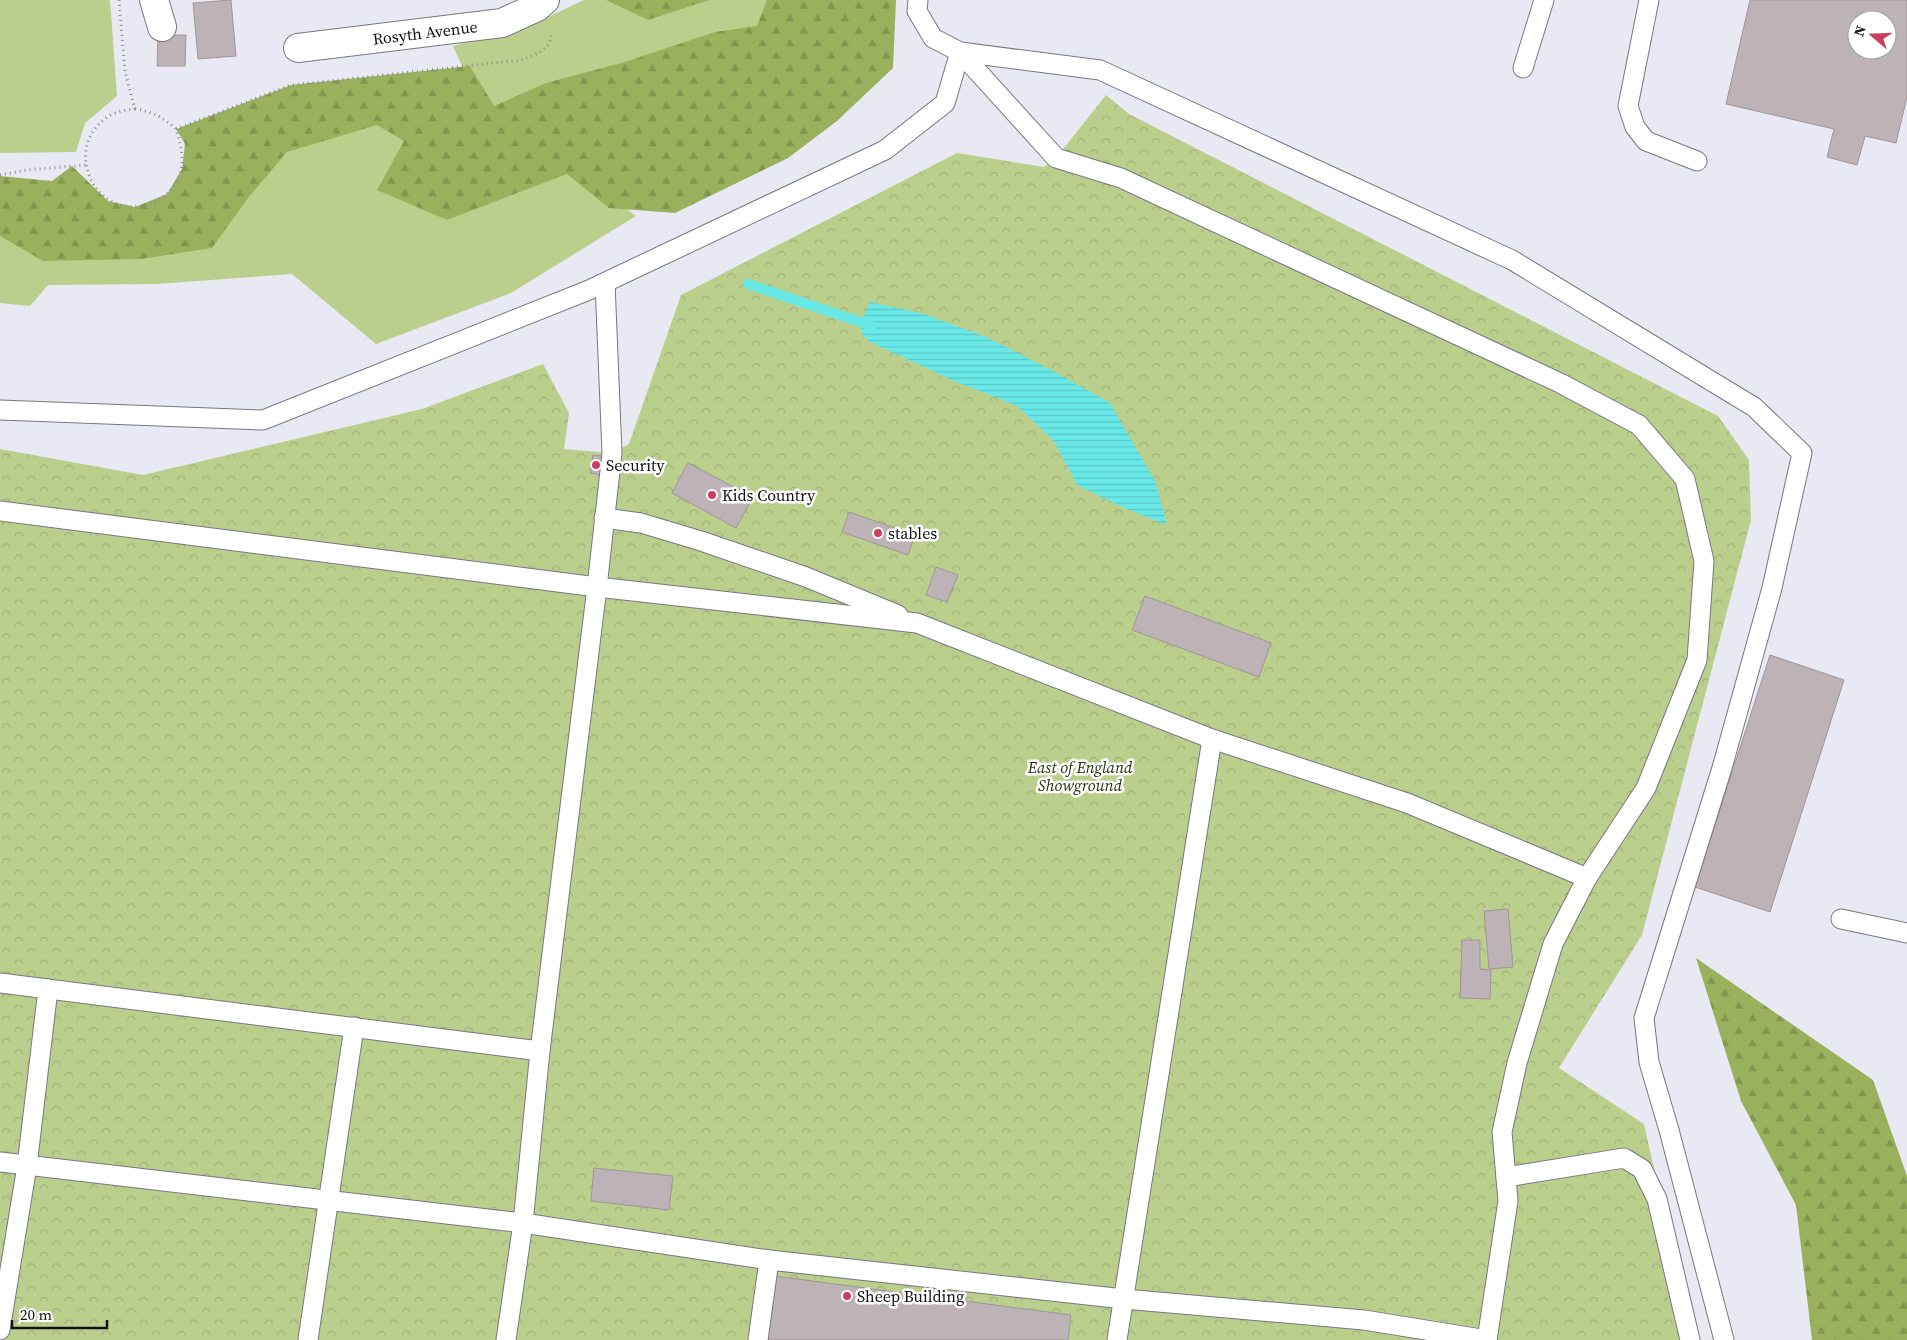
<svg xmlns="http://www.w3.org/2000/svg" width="1907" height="1340" font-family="'Source Serif 4',serif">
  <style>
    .grass { fill: #bbcf8d }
    .forest { fill: url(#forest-firs) }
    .park { fill: url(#park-crowns) }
    .water { fill: url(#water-rules) }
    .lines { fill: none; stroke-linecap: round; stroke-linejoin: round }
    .stream { stroke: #69e8e8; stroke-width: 10 }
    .building { fill: #bdb3b7; stroke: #9f9599; fill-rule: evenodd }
    .service-casing { stroke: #787780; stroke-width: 21 }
    .minor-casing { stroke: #787780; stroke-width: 30 }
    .path { stroke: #8c8c93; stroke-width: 3; stroke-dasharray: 1 4; stroke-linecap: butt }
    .service { stroke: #fff; stroke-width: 19 }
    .minor { stroke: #fff; stroke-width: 28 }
    .poi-dot { fill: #cd3d5f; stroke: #fff; stroke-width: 2 }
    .labels { text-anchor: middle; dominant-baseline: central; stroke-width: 5; stroke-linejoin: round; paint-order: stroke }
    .street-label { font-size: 16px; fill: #121215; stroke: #fff }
    .poi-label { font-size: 16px; fill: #121215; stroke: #fff; text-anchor: start }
    .park-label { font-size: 16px; font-style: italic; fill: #27300d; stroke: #fff }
  </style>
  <defs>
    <pattern id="forest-firs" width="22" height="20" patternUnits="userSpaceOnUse" patternTransform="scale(1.25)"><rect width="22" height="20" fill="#99b05d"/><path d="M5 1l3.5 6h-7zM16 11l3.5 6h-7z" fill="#839650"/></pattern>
    <pattern id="park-crowns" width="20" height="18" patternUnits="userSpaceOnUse" patternTransform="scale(1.25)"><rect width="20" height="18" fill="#bbcf8d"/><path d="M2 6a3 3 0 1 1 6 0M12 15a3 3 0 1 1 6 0" fill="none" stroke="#a0b179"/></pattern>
    <pattern id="water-rules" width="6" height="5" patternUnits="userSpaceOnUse" patternTransform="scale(1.25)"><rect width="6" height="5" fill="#69e8e8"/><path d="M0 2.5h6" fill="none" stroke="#5ac6c6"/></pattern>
  </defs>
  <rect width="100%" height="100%" fill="#e9e9f3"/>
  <g class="grass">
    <polygon points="0,0 110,0 117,96 85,123 76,152 0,153"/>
    <polygon points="584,0 781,0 781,27 486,119 453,46 531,25"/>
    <polygon points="378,118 570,165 636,216 511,293 376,344 292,274 156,284 48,285 30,306 0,303 0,225 46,256 284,146"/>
  </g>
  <g class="forest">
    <polygon points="606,0 709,0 648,20"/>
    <polygon points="767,0 896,0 893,68 837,121 788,158 675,213 609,208 567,174 447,220 377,190 404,141 377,125 287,152 248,198 212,248 141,259 43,261 0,236 0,176 52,181 72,166 108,201 135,207 167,194 182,169 185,144 176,129 291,85 470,66 494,106 546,83 625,62 715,32 757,26"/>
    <polygon points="1696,958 1873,1080 1907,1176 1907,1340 1812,1340 1796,1205 1741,1101"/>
  </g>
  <polygon class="park" points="1106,95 1129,114 1718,416 1749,460 1751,520 1642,935 1559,1068 1644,1124 1693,1340 0,1340 0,449 143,475 422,409 543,364 569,413 564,449 612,453 629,444 681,295 957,153 1044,167 1056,158"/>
  <polygon class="water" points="870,302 924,314 986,337 1055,372 1110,403 1155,481 1167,525 1124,508 1077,485 1054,441 1017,406 952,380 870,342 862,334 861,322"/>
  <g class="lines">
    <polyline class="stream" points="748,284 872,326"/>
  </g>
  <g class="building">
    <polygon points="231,0 236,56 198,59 193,3"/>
    <path d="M1750,0H1907V97L1896,143L1865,136L1857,165L1827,157L1834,129L1726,104ZM1857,20H1887V50H1857Z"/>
    <polygon points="158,35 186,35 185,66 157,66"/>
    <polygon points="593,455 602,456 600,475 590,473"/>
    <polygon points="688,463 753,497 736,528 672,493"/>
    <polygon points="849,512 915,535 908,555 842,532"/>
    <polygon points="936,567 958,575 947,602 926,595"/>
    <polygon points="1145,596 1271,643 1259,677 1132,630"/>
    <polygon points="1770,655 1844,680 1770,912 1695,887"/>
    <polygon points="1508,909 1513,967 1489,969 1484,911"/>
    <polygon points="1462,940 1480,940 1480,969 1491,970 1490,999 1460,998"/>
    <polygon points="594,1168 673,1176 669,1210 591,1201"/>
    <polygon points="774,1276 1071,1315 1068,1340 766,1340"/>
  </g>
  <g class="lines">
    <defs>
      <g id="service">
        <polyline points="918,0 917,11 933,38 960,52 1056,158 1121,178 1560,383 1639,425 1685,479 1704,561 1697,660 1646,788 1587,878 1553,944 1517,1063 1502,1132 1508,1201 1487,1340"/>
        <polyline points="1649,0 1628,106 1635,127 1646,141 1697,161"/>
        <polyline points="1523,68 1544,0"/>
        <polyline points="0,410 263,420 589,290 885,150 945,103 960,52 1100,70 1512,260 1754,407 1802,453 1772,588 1722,768 1644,1018 1649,1062 1669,1130 1724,1340"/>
        <polyline points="0,511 597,587 917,623 1212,739 1407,803 1587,878"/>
        <polyline points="604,518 641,523 701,541 806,577 898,615"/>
        <polyline points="1841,919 1907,933"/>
        <polyline points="0,983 540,1051 523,1223 506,1340"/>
        <polyline points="540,1051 597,587 612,453 605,283"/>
        <polyline points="0,1162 523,1223 769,1260 1124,1299 1364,1320 1487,1340"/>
        <polyline points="1506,1177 1624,1158 1642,1169 1657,1199 1690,1340"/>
        <polyline points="0,1330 27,1166 48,989"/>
        <polyline points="308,1340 354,1027"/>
        <polyline points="758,1340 769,1260"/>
        <polyline points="1117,1340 1212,739"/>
      </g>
      <g id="minor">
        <polyline points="154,0 162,27"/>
        <path id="s1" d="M298,48L502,23L537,7L545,0"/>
      </g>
    </defs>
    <use href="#service" class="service-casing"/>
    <use href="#minor" class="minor-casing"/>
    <g class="path">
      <polyline points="119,0 125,72 135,109"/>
      <path d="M135,109C150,111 163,117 175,128C177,131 178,135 179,139C183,155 185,171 174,186C166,196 156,203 143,206C92,215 64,148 106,118C114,112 125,110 135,109Z"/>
      <path d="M176,129L291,85L521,60C535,55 552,50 551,33"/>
      <polyline points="0,175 27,170 86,165"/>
    </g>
    <use href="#service" class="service"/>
    <use href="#minor" class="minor"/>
  </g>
  <g class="poi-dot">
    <circle cx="596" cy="465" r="5"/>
    <circle cx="712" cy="495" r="5"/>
    <circle cx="878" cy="533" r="5"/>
    <circle cx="847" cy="1296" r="5"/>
  </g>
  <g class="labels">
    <g class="street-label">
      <text stroke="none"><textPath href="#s1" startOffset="128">Rosyth Avenue</textPath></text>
    </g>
    <g class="poi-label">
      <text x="606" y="465">Security</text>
      <text x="722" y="495">Kids Country</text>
      <text x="888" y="533">stables</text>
      <text x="857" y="1296">Sheep Building</text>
    </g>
    <g class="park-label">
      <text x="1080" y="767">East of England<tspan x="1080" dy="18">Showground</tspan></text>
    </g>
  </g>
  <g transform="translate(1872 35) rotate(289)"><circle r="24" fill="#ffffff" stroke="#a0a0a1"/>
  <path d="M0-4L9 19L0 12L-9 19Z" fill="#cd3d5f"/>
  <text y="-8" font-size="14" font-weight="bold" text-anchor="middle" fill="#121215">N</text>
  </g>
  <path d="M12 1320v8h95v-8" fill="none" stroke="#121215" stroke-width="2.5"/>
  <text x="20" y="1320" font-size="15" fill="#121215" stroke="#ffffff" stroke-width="4" paint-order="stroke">20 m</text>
</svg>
